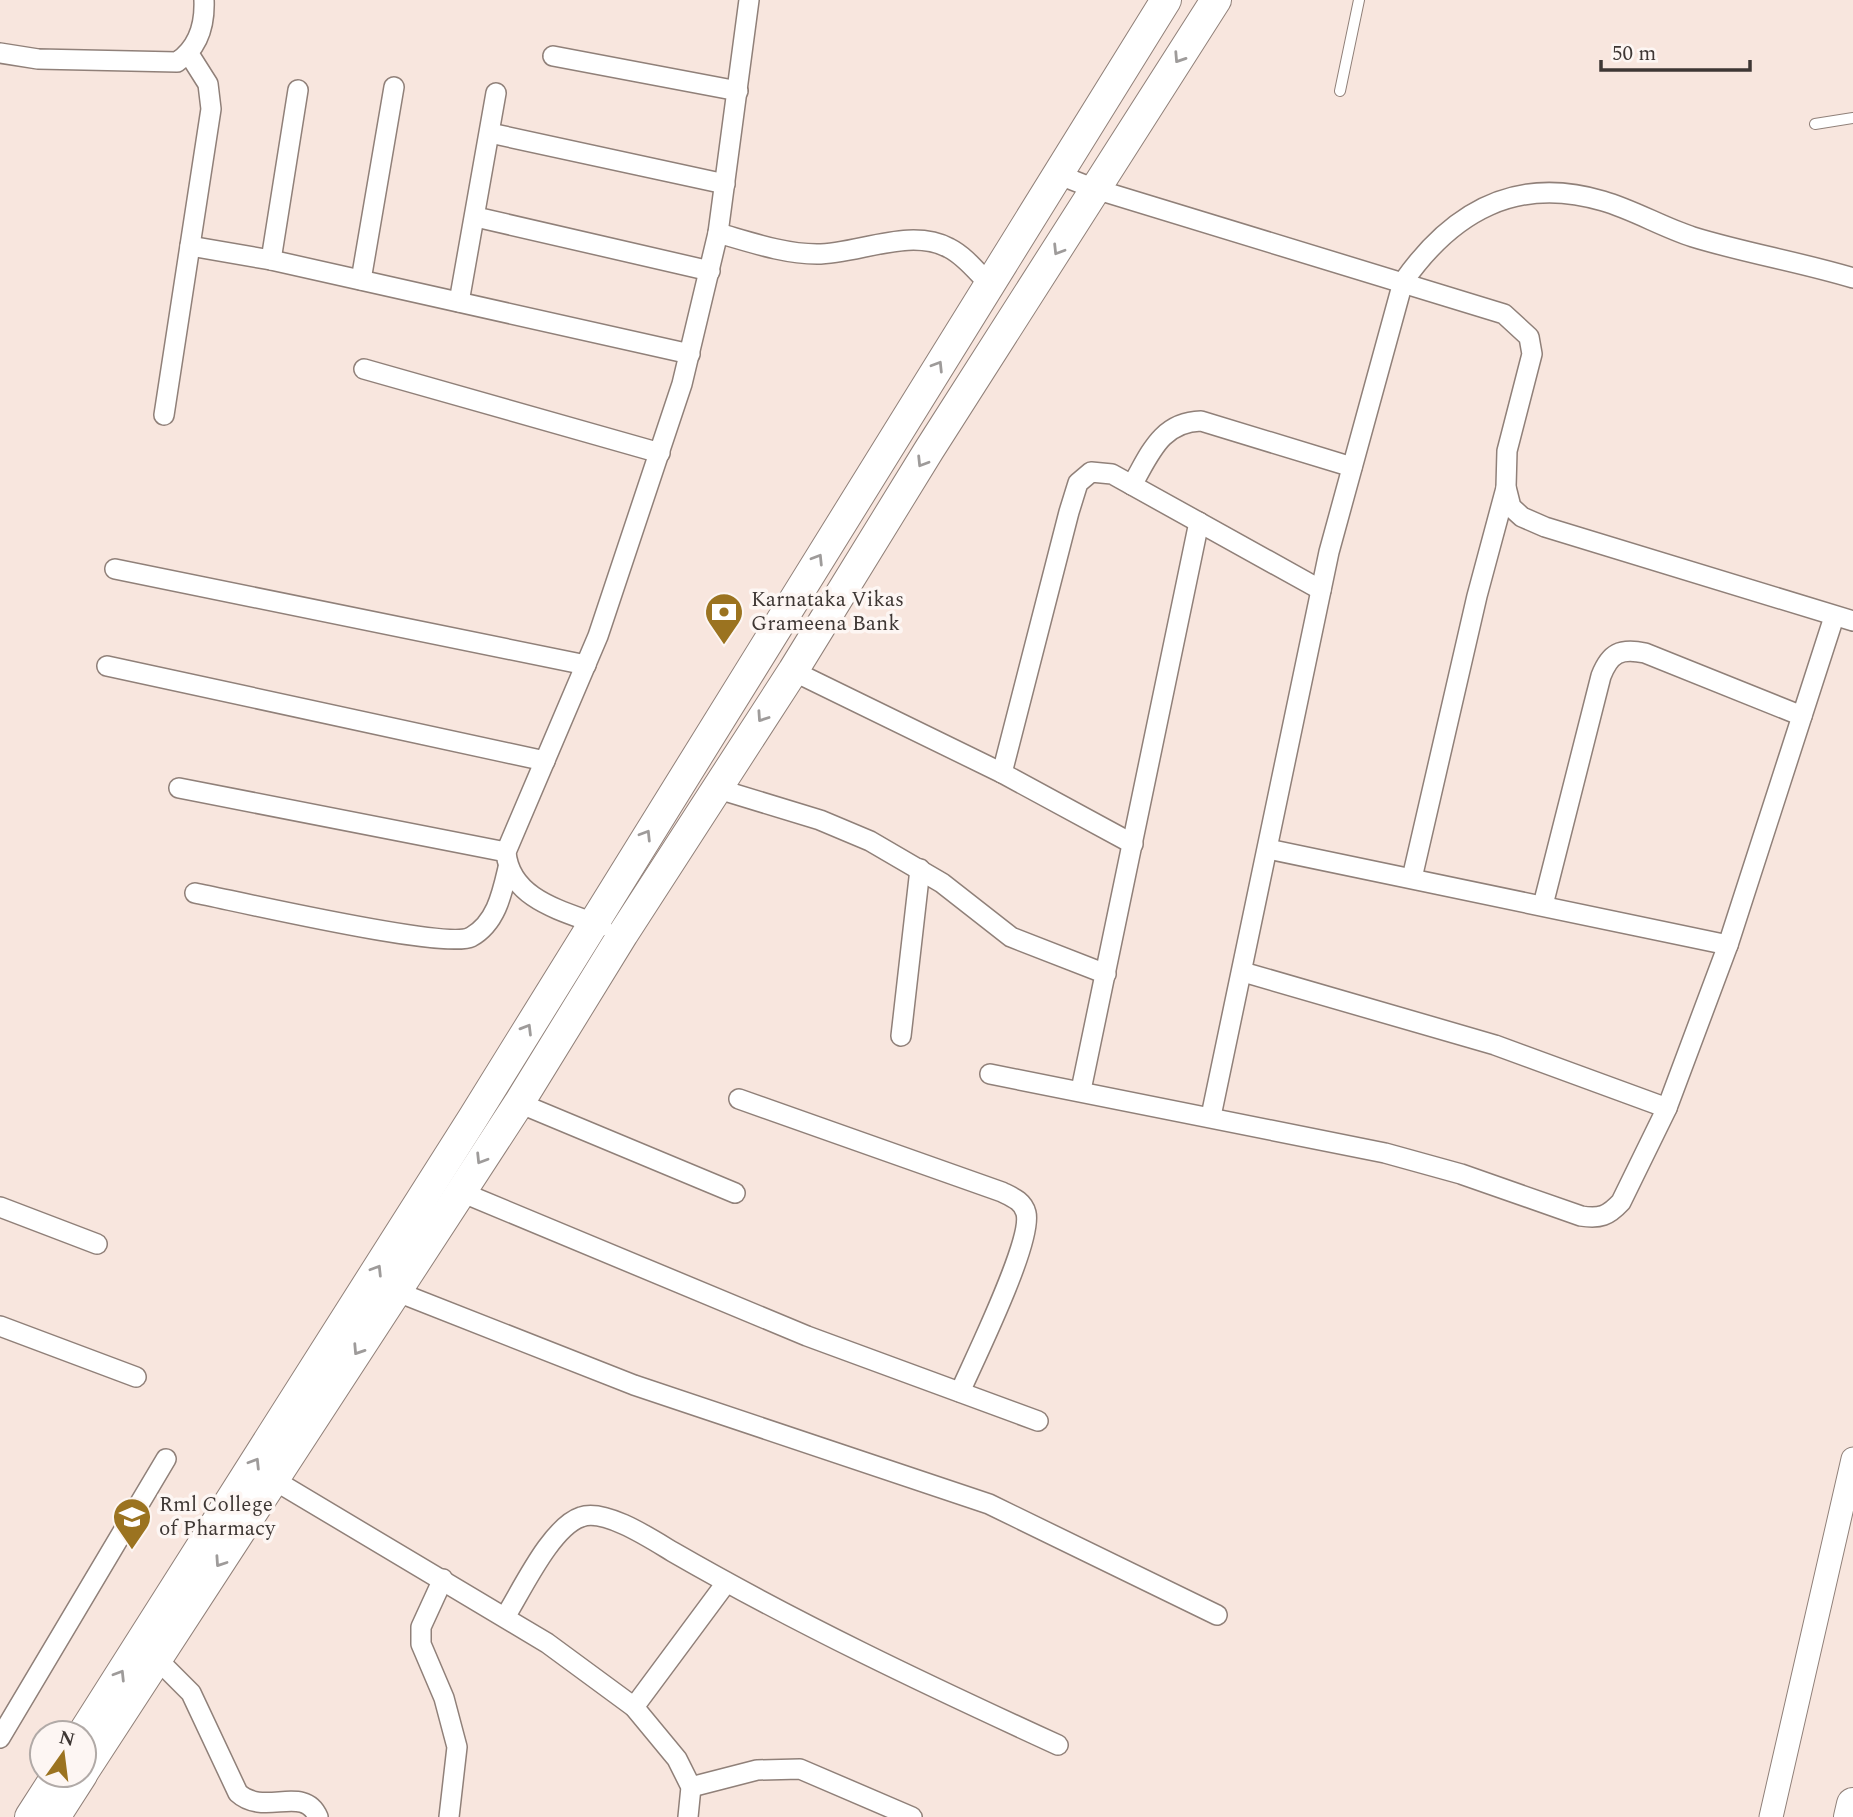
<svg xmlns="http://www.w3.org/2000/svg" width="1853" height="1817" font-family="Spectral,serif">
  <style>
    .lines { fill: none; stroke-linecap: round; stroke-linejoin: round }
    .service-casing { stroke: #908079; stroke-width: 12 }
    .minor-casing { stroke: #908079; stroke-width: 22 }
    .tertiary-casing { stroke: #908079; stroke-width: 25 }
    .primary-casing { stroke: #908079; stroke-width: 32 }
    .trunk-casing { stroke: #908079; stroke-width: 34 }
    .service { stroke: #fff; stroke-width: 10 }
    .minor { stroke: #fff; stroke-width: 19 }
    .tertiary { stroke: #fff; stroke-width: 23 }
    .primary { stroke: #fff; stroke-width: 30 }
    .trunk { stroke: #fff; stroke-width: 32 }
    .oneway { stroke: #9e9b9a }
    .labels { text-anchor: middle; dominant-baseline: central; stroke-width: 7; stroke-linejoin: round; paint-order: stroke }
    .poi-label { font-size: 21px; fill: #3e3734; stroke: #fdf6f3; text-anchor: start }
  </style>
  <rect width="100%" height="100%" fill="#f8e6de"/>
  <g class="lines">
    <defs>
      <g id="service">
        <polyline points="1340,91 1359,0"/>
        <polyline points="1815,124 1853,118"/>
      </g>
      <g id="minor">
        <path d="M0,53L38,59L177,62C198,48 205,25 204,0"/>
        <polyline points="553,56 738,91"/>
        <polyline points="490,133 725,184"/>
        <polyline points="1057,174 1095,189 1504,314 1529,337 1532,354 1507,451 1506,487 1511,507 1522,517 1545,527 1853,621"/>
        <polyline points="476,217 710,271"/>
        <path d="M718,233C750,242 784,254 817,254C858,254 910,227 949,248C965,256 977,272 989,284"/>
        <polyline points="190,246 271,260 690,354"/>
        <polyline points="271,260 298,90"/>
        <polyline points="361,280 394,87"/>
        <polyline points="459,302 496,93"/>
        <polyline points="364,369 660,453"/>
        <polyline points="164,415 211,109 208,84 189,54"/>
        <path d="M1132,485C1150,454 1161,422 1201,421L1352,467"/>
        <polyline points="115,569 586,665"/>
        <polyline points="107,666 545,761"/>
        <polyline points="793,671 1002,773 1133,844"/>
        <polyline points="1002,773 1069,512 1078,483 1091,472 1112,474 1321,590"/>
        <polyline points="179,788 506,852"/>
        <polyline points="715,788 820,820 870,841 942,883 1011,937 1106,974"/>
        <polyline points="1268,849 1728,945"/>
        <polyline points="1412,878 1477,596 1506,488"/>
        <path d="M195,893C236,901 446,950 471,937C496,923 502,894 508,868"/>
        <path d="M1543,905L1601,676C1610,653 1620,648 1645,653L1802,716"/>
        <path d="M602,926C564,911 510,900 506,852L598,636L682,384L718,233L749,0"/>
        <polyline points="1243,972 1495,1045 1667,1108"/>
        <polyline points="901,1036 920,869"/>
        <path d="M990,1074L1385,1153L1461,1174L1581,1216C1600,1219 1608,1216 1621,1202L1667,1108L1728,945L1834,617"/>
        <polyline points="1081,1090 1199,522"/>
        <path d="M739,1099L1002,1192C1012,1197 1023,1201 1026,1213C1033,1241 974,1360 960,1392"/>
        <polyline points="519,1103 735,1193"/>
        <path d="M1211,1116L1329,552L1403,282C1452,212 1516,175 1603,201C1634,210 1662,227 1693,237C1745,253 1800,262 1853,278"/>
        <polyline points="461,1192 807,1336 1038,1421"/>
        <polyline points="0,1207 97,1244"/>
        <polyline points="395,1291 634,1385 989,1504 1217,1615"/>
        <polyline points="0,1326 136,1377"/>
        <polyline points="274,1480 547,1643 634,1707 677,1759 691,1787 688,1817"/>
        <polyline points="443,1579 421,1627 421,1644 444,1698 457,1747 449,1817"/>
        <path d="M505,1617C522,1590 551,1527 581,1517C605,1508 653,1540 673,1552C798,1624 927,1685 1058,1745"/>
        <path d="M156,1658L191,1693L238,1793C264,1817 304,1784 318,1817"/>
        <polyline points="634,1707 726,1583"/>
        <polyline points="0,1738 166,1459"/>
        <polyline points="691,1787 757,1770 800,1769 912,1817"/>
      </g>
      <polyline id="tertiary" points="1771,1817 1853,1459"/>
      <g id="primary">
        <polyline points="83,1733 473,1118 1166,0"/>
        <polyline points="84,1771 519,1103 623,934 793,671 929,450 1216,0"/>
        <polyline points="30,1817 57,1775"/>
        <polyline points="55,1817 82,1775"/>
      </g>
      <polyline id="trunk" points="1850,1817 1853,1804"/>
    </defs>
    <use href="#service" class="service-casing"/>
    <use href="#minor" class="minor-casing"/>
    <use href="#tertiary" class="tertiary-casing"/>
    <use href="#primary" class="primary-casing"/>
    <use href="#trunk" class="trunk-casing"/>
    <use href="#service" class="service"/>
    <use href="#minor" class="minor"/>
    <use href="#tertiary" class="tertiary"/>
    <use href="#primary" class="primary"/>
    <use href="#trunk" class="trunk"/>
  </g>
  <defs><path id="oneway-chevron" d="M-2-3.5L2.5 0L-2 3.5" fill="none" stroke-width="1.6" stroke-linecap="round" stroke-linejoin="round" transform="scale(1.75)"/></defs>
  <g class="oneway">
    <use href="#oneway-chevron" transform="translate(1179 58) rotate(123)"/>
    <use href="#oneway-chevron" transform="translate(1058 250) rotate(122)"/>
    <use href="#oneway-chevron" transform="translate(938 366) rotate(-58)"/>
    <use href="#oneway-chevron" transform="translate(922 462) rotate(122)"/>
    <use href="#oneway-chevron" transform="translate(818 559) rotate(-58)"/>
    <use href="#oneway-chevron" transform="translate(762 717) rotate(124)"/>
    <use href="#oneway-chevron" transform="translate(646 835) rotate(-58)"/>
    <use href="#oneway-chevron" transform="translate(527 1029) rotate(-59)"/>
    <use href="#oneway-chevron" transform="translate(481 1159) rotate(122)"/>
    <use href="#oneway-chevron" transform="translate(377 1270) rotate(-58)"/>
    <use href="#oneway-chevron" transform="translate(358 1350) rotate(123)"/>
    <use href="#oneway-chevron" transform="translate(255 1463) rotate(-58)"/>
    <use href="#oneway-chevron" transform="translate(220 1562) rotate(124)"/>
    <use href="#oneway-chevron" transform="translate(120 1675) rotate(-58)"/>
  </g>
  <defs>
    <symbol id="bank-pin" viewBox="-11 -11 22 30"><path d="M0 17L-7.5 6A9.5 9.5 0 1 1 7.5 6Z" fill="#9b7320" stroke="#fdf6f3"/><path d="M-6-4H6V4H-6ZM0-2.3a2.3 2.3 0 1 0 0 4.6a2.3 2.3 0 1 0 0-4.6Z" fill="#fff"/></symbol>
    <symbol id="university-pin" viewBox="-11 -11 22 30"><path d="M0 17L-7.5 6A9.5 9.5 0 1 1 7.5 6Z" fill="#9b7320" stroke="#fdf6f3"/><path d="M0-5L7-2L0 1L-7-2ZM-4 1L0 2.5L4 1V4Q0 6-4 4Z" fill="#fff"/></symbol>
  </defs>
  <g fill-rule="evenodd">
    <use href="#bank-pin" x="702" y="590" width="44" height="60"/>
    <use href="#university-pin" x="110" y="1495" width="44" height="60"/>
  </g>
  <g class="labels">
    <g class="poi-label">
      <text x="751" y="600">Karnataka Vikas<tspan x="751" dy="24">Grameena Bank</tspan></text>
      <text x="159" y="1505">Rml College<tspan x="159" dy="24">of Pharmacy</tspan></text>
    </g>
  </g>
  <g transform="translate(63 1754) rotate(14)"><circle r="33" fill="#fdf6f3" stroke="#b1aaa7" stroke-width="2"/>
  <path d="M0-5L12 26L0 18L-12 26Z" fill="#9b7320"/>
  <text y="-10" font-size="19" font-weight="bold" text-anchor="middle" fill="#3e3734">N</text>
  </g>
  <path d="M1601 60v10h149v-10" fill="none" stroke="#3e3734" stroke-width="3.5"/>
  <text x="1612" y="60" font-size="21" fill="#3e3734" stroke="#fdf6f3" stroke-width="5" paint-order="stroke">50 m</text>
</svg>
